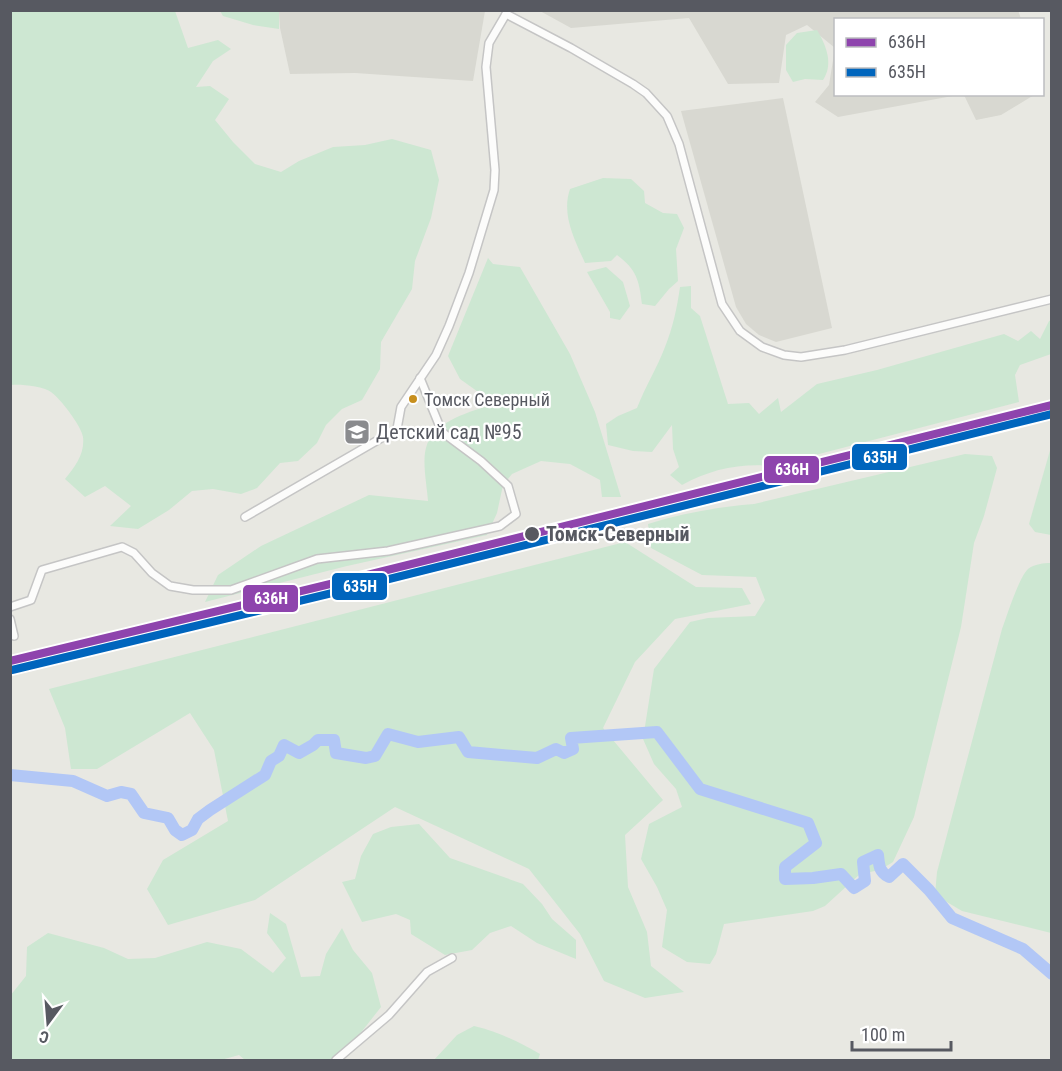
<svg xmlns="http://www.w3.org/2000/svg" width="1062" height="1071" font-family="'Roboto Condensed',sans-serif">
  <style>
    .industrial { fill: #d8d8d1 }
    .green { fill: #cde7d2 }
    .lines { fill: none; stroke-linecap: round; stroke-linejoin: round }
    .river { stroke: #b2c7f6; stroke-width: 12 }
    .minor-casing { stroke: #c5c5c5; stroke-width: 10 }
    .minor { stroke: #fcfcfb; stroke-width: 7 }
    .rail-1-casing { stroke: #fff; stroke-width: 12 }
    .rail-2-casing { stroke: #fff; stroke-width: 12 }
    .rail-1 { stroke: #8e44ad; stroke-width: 8 }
    .rail-2 { stroke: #0065bd; stroke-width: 8 }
    .bus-dot { fill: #c78f1d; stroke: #fff; stroke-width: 2 }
    .stop-dot { fill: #575961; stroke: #fff; stroke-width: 2 }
    .labels { text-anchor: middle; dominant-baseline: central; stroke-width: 4.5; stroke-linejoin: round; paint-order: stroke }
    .bus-label { font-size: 18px; fill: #575961; stroke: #fff; text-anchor: start }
    .poi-label { font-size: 20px; fill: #575961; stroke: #fff; text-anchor: start }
    .stop-label { font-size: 20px; font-weight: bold; fill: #575961; stroke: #fff; text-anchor: start }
    .line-badge { stroke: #fff; stroke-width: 2 }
    .badge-label { font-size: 16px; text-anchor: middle; font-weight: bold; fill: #fff }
  </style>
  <rect width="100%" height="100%" fill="#e8e8e2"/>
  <g class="industrial">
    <polygon points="1018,10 1021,19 836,20 836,94 958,95 838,117 815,102 829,85 835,48 807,25 786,35 779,83 728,84 689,18 571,28 540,11"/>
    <polygon points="279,11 485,11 473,81 355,73 290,74 280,28"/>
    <polygon points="964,95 1034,95 1001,115 976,120"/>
    <polygon points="783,98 832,328 776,342 759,335 746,324 736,307 681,111"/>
  </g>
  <g class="green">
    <path d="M11,10L175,11L188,48L218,40L231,49L213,61L196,87L210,86L229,99L215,120L233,142L255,164L281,172L299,161L333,147L365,145L392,139L431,150L439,180L431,218L415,261L412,289L381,342L380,369L362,400L342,409L326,425L317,443L298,461L280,463L257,488L241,494L213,489L192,491L169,510L138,529L110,526L131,506L105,486L85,497L65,479C75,467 85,454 83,437C82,427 60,398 51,392C43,386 20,384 11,385Z"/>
    <polygon points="220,11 279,11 279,29 253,25 223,16"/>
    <path d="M817,30C826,45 834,64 823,80L805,79L793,82L786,70V45L797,33Z"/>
    <path d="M603,178L631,179L644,191L645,203L663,213L677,214L684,228L676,249L678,281L669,289L655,306L642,304C639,280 637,270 617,255L611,261L585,263C575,240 561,215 570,189Z"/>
    <path d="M488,258L493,264L520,267L570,354L595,412L621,497H602L600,480L570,464L541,461L512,474L503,485L497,513L487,535L347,566L205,602L218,575L261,546L369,495L428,501C427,486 422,462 426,448C432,421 472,411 495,404L460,379L448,356Z"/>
    <polygon points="606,267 623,282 630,306 620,320 610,318 610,312 587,272"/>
    <path d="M691,286V308L700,316L728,404L749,403L759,414L778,398L781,412L817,384L877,370L1004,334L1018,341L1031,331L1040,339L1049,321L1051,320V354L1020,365L1015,375L1019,402L773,466C740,463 711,469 682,485L670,475L679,467L673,449L672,425L652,452L633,451L608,445L606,424L618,416L637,408C645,387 657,368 665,347C673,327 677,308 680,287Z"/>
    <polygon points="1051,447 1051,535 1035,532 1029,524"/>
    <path d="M965,454L992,456L997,468L984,516L974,543L961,627L914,817L893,862L880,870L860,874L825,906L813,911L724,924L716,954L710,964L687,962L662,947L667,910L657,887L641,859L649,824L682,807L676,789L654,764L643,739L654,669L690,622L708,618L755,616L765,600L756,577L702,575L651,548L648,524C683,513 718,507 754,504Z"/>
    <polygon points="625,542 696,587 742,588 751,604 675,619 635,662 603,728 663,800 625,835 628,887 647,932 651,966 684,992 645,998 604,981 580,934 529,869 395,807 255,900 168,925 147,889 163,860 228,821 214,750 190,713 97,769 71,769 65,728 49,689"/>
    <path d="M1051,563H1052L1051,933L962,911L935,895L937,872L1002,629C1007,616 1019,577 1028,569C1034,564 1044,563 1051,563Z"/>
    <polygon points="419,824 450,858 523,884 542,904 552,919 576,940 576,959 537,943 511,926 490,933 472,950 445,955 411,934 410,920 396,914 362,922 342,882 355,879 361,856 373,834 391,827"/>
    <polygon points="270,913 286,924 301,977 320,976 326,954 342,928 353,950 372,973 381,1007 359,1035 335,1060 245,1060 239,1055 221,1060 11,1060 10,996 26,976 27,947 48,933 104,948 128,959 155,958 207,942 241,949 273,973 286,958 267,933"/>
    <path d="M474,1026C499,1032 517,1041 540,1054L538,1060H434L457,1035Z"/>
  </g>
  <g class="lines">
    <path class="river" d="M10,775L73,781L107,796L121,792L131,794L144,813L168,818L175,830L182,835L192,830L198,819L210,810L265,775L271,761L279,756L284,745L299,753L313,745L318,740H334L336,753L366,758L375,756L388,734L418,742L459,737L468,752L537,758L556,749L564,753L573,749L571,738L657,732L700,789L808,823L816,843L785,867V879L813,878L841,874L854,888L865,881L863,862L878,855C879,865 879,872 889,877L903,864L929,890L952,918L1023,949L1052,974"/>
    <defs>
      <g id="minor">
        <polyline points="506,14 571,48 633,84 646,93 667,116 679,144 722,304 740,331 762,347 784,355 801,357 845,350 1052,299"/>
        <polyline points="245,517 397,429 401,407 436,355 449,326 469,273 494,190 495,170 486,67 489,43 506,14"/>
        <polyline points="10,607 31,600 42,570 122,547 134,553 152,573 170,586 193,590 231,590 317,559 388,551 500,526 516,514 508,486 481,461 442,432 420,378"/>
        <polyline points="10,619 14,636"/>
        <polyline points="336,1060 389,1015 427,972 452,958"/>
      </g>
    </defs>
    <use href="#minor" class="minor-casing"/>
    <use href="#minor" class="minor"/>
    <defs>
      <polyline id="rail-1" points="10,661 351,579 1052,405"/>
      <polyline id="rail-2" points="12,670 353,588 1052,414"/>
    </defs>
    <use href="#rail-1" class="rail-1-casing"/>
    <use href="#rail-2" class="rail-2-casing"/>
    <use href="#rail-1" class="rail-1"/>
    <use href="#rail-2" class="rail-2"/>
  </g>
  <defs>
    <symbol id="school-square" viewBox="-11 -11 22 22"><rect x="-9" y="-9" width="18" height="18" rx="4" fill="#8a8b8e" stroke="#fff"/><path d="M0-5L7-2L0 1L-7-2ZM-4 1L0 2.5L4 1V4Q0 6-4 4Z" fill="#fff"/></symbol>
  </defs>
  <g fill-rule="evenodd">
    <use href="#school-square" x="342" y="417" width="30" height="30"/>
  </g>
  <circle class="bus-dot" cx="413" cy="399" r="5"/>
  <circle class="stop-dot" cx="532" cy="534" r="8"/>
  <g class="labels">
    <g class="bus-label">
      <text x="424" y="399">Томск Северный</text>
    </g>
    <g class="poi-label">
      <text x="376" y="432">Детский сад №95</text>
    </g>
    <g class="stop-label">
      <text x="546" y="534">Томск-Северный</text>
    </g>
  </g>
  <g class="line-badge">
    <rect x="851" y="443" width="57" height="28" rx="6" fill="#0065bd"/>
    <rect x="763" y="455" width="57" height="29" rx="6" fill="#8e44ad"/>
    <rect x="331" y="572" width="57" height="29" rx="6" fill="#0065bd"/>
    <rect x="242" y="584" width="57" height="29" rx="6" fill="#8e44ad"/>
  </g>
  <g class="badge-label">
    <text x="880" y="463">635Н</text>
    <text x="792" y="475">636Н</text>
    <text x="360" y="592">635Н</text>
    <text x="271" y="604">636Н</text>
  </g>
  <rect width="1062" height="1071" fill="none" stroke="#575961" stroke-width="24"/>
  <rect x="834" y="18" width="210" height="78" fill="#ffffff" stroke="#bcbdc0" stroke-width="1.5"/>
  <rect x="846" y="38" width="30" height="9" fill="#8e44ad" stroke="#bcbdc0" stroke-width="1.5"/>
  <text x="888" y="48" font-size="18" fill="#575961">636Н</text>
  <rect x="846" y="68" width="30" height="9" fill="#0065bd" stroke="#bcbdc0" stroke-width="1.5"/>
  <text x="888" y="78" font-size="18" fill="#575961">635Н</text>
  <g transform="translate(48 1023) rotate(196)" stroke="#ffffff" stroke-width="4.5" paint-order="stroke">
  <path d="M0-4.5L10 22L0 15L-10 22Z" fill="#575961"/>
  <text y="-9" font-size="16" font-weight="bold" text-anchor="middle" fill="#575961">С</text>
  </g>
  <path d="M852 1041v9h99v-9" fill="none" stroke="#575961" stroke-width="3"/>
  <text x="861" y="1041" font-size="18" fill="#575961" stroke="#ffffff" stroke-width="4.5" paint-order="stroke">100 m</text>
</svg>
